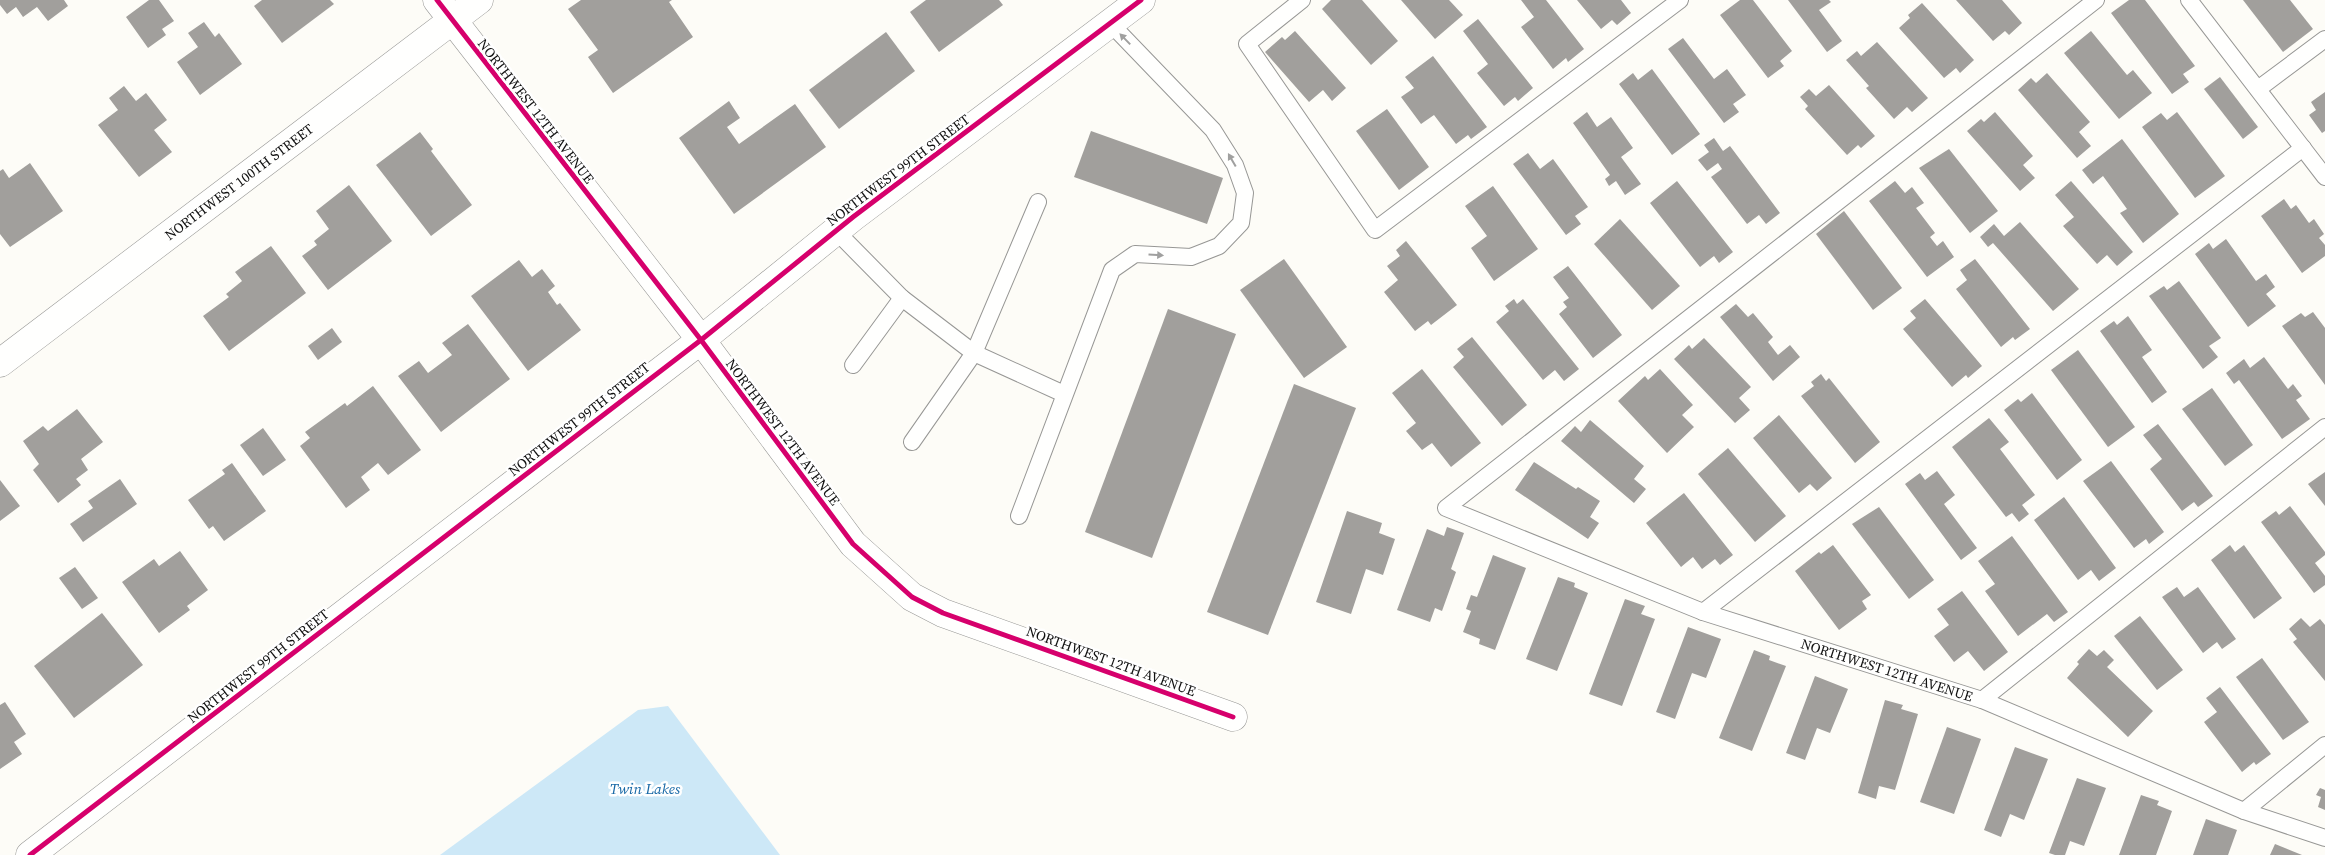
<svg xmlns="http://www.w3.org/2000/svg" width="2325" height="855" font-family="'Source Serif 4',serif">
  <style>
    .water { fill: #cde8f7 }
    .building { fill: #a19f9c }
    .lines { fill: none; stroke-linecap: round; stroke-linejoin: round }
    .service-casing { stroke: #979795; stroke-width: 18 }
    .minor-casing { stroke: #979795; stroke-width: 29 }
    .service { stroke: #fffffe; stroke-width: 16 }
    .minor { stroke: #fffffe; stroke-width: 28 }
    .cycleway-casing { stroke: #fff; stroke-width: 8 }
    .cycleway { stroke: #d6006c; stroke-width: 5 }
    .oneway { fill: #a0a09f }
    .labels { text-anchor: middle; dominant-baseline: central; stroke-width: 5; stroke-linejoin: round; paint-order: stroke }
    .street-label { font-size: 14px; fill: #111; stroke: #fff }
    .water-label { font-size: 15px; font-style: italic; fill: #1768a6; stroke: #fff }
  </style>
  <rect width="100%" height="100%" fill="#fdfcf7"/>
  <polygon class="water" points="668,706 780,855 440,855 638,710"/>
  <g class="building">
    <polygon points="0,0 64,0 68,6 48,21 37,7 23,17 16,7 7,14 0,5"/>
    <polygon points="149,0 159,0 174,21 162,29 166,35 148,48 126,17"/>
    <polygon points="262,0 330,0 334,4 282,43 254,6"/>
    <polygon points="581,0 672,0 669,2 693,37 613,93 588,57 598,50 568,9"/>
    <polygon points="926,0 999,0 1003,5 939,52 910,12"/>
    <polygon points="1331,0 1362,0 1398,41 1371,65 1322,9"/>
    <polygon points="1401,0 1449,0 1463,15 1435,39"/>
    <polygon points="1521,0 1546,0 1584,49 1568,62 1566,58 1553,69 1521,27 1534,17"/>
    <polygon points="1577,0 1621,0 1631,13 1617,25 1612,20 1601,29"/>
    <polygon points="1740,0 1753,0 1792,51 1780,61 1784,66 1768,78 1720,15"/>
    <polygon points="1788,0 1829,0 1831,2 1819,10 1842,41 1827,52"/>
    <polygon points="1956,0 2002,0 2022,23 2009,35 2005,31 1993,41"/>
    <polygon points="2129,0 2145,0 2195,66 2183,74 2189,82 2172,94 2111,13"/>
    <polygon points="2243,0 2290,0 2313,29 2283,52"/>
    <polygon points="1922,3 1974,60 1960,73 1956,68 1944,78 1899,28 1910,18 1908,15"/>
    <polygon points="1478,19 1533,88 1518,101 1515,97 1504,106 1477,73 1488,64 1463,31"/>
    <polygon points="204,22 215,37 219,33 242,64 200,95 177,62 198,47 188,33"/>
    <polygon points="1295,31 1346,88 1332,101 1323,90 1309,102 1265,52 1282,37 1285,40"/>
    <polygon points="2091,31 2127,75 2133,70 2152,93 2119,119 2064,53"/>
    <polygon points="886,32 915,71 839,129 809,90"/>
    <polygon points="1683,38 1714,79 1727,69 1746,95 1733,104 1739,112 1724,123 1668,49"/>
    <polygon points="1877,42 1928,98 1912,112 1907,107 1894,119 1866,88 1869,86 1846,60 1857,51 1861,56"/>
    <polygon points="1433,56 1487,127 1471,139 1468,135 1456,144 1434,115 1421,124 1401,97 1414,88 1405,77"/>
    <polygon points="1652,69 1700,134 1672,155 1619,84 1633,73 1638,80"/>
    <polygon points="2047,73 2090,122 2079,132 2091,146 2077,158 2018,90 2031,78 2036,83"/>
    <polygon points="2220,77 2258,127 2243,139 2204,89"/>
    <polygon points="1829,85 1875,136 1861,148 1858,145 1847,155 1805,109 1808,106 1800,97 1809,89 1816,96"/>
    <polygon points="124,86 136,101 146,93 167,120 154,130 172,152 139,177 98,125 118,110 109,98"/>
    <polygon points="2325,92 2325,131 2322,133 2309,115 2316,110 2311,102"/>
    <polygon points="729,101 740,118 727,127 739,144 795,104 826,147 734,214 679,138"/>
    <polygon points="1387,109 1429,167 1399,190 1356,131"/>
    <polygon points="1587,112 1597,127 1611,117 1633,148 1621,157 1641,184 1625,195 1616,181 1609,186 1605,179 1610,175 1573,123"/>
    <polygon points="1995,112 2033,156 2023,165 2035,178 2020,191 1967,131 1981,119 1984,122"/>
    <polygon points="2177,112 2225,176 2195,198 2142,127 2161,113 2167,120"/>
    <polygon points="1091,131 1223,178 1207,224 1074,177"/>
    <polygon points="420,132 433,149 431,151 472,205 431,236 376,165"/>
    <polygon points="1714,138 1723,151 1730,146 1780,213 1766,224 1759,215 1747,224 1711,177 1722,169 1718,163 1707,171 1698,160 1709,152 1704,145"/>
    <polygon points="2122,139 2179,214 2143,243 2120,213 2127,209 2103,176 2093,184 2082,170"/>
    <polygon points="1949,149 1998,211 1970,233 1919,168"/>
    <polygon points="1528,153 1540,169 1553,159 1588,207 1575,216 1581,224 1566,235 1513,164"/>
    <polygon points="30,163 63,211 10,247 0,234 0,171 3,169 9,178"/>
    <polygon points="1677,181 1733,252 1719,263 1714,256 1700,267 1650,203"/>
    <polygon points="1895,181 1905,193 1912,187 1924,203 1916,208 1935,233 1930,237 1937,246 1943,241 1954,257 1927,277 1869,201"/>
    <polygon points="2071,181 2133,252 2117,266 2107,255 2097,264 2063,226 2074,217 2055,195"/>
    <polygon points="349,185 392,241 328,290 302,256 317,245 314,241 329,229 316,211"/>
    <polygon points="1493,186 1538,249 1494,281 1471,248 1487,236 1465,206"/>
    <polygon points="2284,199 2291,209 2296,205 2309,223 2314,219 2324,234 2319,238 2325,245 2325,256 2302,273 2261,216"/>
    <polygon points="1844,211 1902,288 1873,310 1816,234"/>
    <polygon points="1620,219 1680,286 1652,310 1594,244"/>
    <polygon points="2020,222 2079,289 2053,311 1993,243 1988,247 1980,237 1994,224 2004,236"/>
    <polygon points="2226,239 2256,281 2266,274 2275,287 2266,294 2276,306 2248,327 2195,254 2209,243 2213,249"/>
    <polygon points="1406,241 1457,305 1431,325 1428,321 1415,331 1384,292 1398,280 1387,266 1400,256 1396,250"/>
    <polygon points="271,246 306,293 229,351 203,316 229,297 226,294 242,281 235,272"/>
    <polygon points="1284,259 1347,347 1304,378 1240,290"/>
    <polygon points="1975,259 2030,329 2015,340 2013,337 2001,347 1956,289 1967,280 1960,270"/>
    <polygon points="519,260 532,277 542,269 555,286 548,292 557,305 560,303 581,330 528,371 471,296"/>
    <polygon points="1568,266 1622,335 1593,358 1559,314 1567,307 1563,302 1569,298 1553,277"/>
    <polygon points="2179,281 2221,338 2209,346 2218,357 2203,369 2149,296 2164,286 2167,290"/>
    <polygon points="1514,299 1517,304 1523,299 1579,369 1564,381 1555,370 1543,380 1496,322 1509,311 1505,306"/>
    <polygon points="1925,299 1982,366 1968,378 1966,375 1952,387 1903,329 1916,318 1910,311"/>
    <polygon points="1736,304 1748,317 1753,313 1773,337 1768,342 1778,355 1790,345 1800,357 1773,381 1720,317"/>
    <polygon points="1168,309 1236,334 1152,558 1085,532"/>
    <polygon points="2313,312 2325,328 2325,385 2282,326 2301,313 2305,317"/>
    <polygon points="2128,316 2152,350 2142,357 2167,392 2152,403 2100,331 2114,321 2117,325"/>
    <polygon points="468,324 510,379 441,432 398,376 419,361 428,373 452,355 442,343"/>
    <polygon points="332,328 342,342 318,360 308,346"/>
    <polygon points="1472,337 1527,405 1502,426 1453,367 1464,357 1457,349"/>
    <polygon points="1704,338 1751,387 1739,398 1750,410 1735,423 1674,359 1689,345 1692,349"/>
    <polygon points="2078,350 2135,427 2108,447 2051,370"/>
    <polygon points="2264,357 2288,389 2293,384 2302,396 2296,400 2310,419 2282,439 2239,380 2234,384 2226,373 2244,359 2250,368"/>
    <polygon points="1422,369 1481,443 1451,467 1432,443 1422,450 1406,431 1416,423 1392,393"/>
    <polygon points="1660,369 1693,405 1682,415 1694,427 1667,453 1618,401 1645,376 1648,380"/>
    <polygon points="1821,374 1826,381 1829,378 1880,442 1855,463 1801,396 1814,386 1811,382"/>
    <polygon points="1294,384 1356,408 1268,635 1207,612"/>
    <polygon points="373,386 421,450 388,475 378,463 361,477 370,490 346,508 300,446 310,438 305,432 345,403 347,406"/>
    <polygon points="2212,388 2253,445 2225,466 2182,409"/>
    <polygon points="2032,393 2082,460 2057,480 2004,410 2018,399 2021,402"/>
    <polygon points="77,409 103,442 81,459 88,470 76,479 81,485 58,503 33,470 39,464 23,441 43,426 48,431"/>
    <polygon points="1779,415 1832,478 1817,491 1810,484 1799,493 1753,438"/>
    <polygon points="1989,418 2009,442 2000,449 2035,495 2022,505 2029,514 2019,522 2012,513 2006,517 1952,447"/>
    <polygon points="1590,420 1644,466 1634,479 1646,489 1634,503 1561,441 1575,426 1581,432"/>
    <polygon points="2158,424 2213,496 2198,507 2194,502 2182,511 2150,469 2162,459 2143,435"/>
    <polygon points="263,428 286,460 263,476 240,445"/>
    <polygon points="1728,448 1786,516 1755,542 1698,474"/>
    <polygon points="2111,461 2164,532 2149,544 2146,539 2134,548 2083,481"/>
    <polygon points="1534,462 1576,489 1578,487 1600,501 1590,517 1599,523 1588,539 1515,490"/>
    <polygon points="232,463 266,511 224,541 213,526 209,529 188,500 225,474 222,470"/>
    <polygon points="1937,471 1955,495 1944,504 1977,548 1961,560 1905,484 1920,473 1925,480"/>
    <polygon points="2325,472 2325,506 2308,484"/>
    <polygon points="120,479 137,504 83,542 70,524 93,508 88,501"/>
    <polygon points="0,480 20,506 0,521"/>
    <polygon points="1684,493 1733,555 1720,565 1715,559 1702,569 1693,557 1681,567 1646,523"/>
    <polygon points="2064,497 2116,568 2099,581 2091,570 2078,580 2034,520"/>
    <polygon points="2290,506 2325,552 2325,555 2315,563 2325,576 2325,585 2314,593 2261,522 2276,511 2279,515"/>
    <polygon points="1879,507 1934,580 1909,599 1852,524"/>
    <polygon points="1347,511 1382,523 1379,533 1395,539 1383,575 1366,569 1351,614 1316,602"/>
    <polygon points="1447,527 1464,533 1451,569 1456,572 1442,611 1435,608 1430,622 1397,610 1427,529 1444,536"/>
    <polygon points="2012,536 2068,612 2054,622 2047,614 2018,636 1985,591 1995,584 1978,561"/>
    <polygon points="1833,545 1871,595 1862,601 1867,609 1839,630 1795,571 1819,552 1821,554"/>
    <polygon points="2230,545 2235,552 2244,545 2282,598 2254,619 2211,560"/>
    <polygon points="180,551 208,590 187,606 190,610 159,633 122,582 154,559 159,566"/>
    <polygon points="1493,555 1526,568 1495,650 1479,644 1480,639 1463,632 1471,611 1466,609 1471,595 1477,597"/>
    <polygon points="75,567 98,598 82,609 59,578"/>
    <polygon points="1558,577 1575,583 1574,587 1588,593 1557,671 1526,659"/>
    <polygon points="2177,587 2184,597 2198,587 2236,639 2222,649 2217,642 2203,653 2162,597"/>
    <polygon points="1962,591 2008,652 1984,671 1968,651 1954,662 1934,636 1949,625 1937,609"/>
    <polygon points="1625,599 1645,606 1641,614 1655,619 1622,706 1589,694"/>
    <polygon points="102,613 143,665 74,718 34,666"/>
    <polygon points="2140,616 2183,670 2157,690 2114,636"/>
    <polygon points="2301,618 2310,627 2320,619 2325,625 2325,681 2293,642 2297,639 2289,629"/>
    <polygon points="1688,627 1721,639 1706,678 1692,673 1675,719 1656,712"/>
    <polygon points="2089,649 2097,656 2104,650 2114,660 2107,667 2153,711 2128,737 2067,678 2079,664 2077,662"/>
    <polygon points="1754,650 1770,656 1769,660 1786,666 1752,751 1719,738"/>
    <polygon points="2262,658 2309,722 2283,740 2236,677"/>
    <polygon points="1815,676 1848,689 1830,733 1817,728 1805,760 1786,753"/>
    <polygon points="2220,687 2271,754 2256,765 2254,762 2242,772 2204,722 2217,712 2206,698"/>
    <polygon points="1885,700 1903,705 1901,709 1918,714 1895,790 1879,786 1876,799 1858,793"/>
    <polygon points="5,702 26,734 14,742 22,754 0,769 0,705"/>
    <polygon points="1947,727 1981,739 1954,814 1920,802"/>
    <polygon points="2015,747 2048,759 2024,820 2010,814 2001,837 1984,830"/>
    <polygon points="2077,778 2106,788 2084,846 2070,841 2065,855 2055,855 2049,853"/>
    <polygon points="2320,788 2325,790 2325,810 2318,807 2321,797 2316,795"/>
    <polygon points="2141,795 2159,801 2157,805 2172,811 2156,855 2119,855"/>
    <polygon points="2206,819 2237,830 2228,855 2193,855"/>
    <polygon points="2275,844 2302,855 2270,855"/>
  </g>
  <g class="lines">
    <defs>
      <g id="service">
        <polyline points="1302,0 1247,44 1375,230 1680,0"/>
        <path id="s1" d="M2096,0L1446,508L1703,612L1982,700L2244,811L2325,838"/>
        <polyline points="2189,0 2325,177"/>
        <polyline points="2258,89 2325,39"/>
        <polyline points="836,231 902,298 974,353 1064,394"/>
        <polyline points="853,365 902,298"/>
        <polyline points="912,442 974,353 1038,202"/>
        <polyline points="1019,516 1112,270 1135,254 1191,257 1219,246 1241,223 1245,193 1235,165 1213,130 1110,23"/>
        <polyline points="1703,612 2303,148"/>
        <polyline points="1982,700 2325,427"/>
        <polyline points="2244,811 2325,745"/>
      </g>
      <g id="minor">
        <polyline points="437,0 701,340 853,544 912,597 943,613 1233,717"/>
        <path id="s2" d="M0,363L479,0"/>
        <polyline points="30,855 701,340 853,217 1141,0"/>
      </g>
    </defs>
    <use href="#service" class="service-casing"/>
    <use href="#minor" class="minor-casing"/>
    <use href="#service" class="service"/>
    <use href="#minor" class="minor"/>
    <defs>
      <g id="cycleway">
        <polyline points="437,0 701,340 853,544 912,597 943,613 1233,717"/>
        <polyline points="30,855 701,340 853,217 1141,0"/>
      </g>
    </defs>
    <use href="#cycleway" class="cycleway-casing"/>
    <use href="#cycleway" class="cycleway"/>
  </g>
  <defs><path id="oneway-solid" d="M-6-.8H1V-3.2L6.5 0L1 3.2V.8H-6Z" transform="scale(1.25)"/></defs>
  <g class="oneway">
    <use href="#oneway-solid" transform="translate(1125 39) rotate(-134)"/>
    <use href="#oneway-solid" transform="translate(1232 160) rotate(-120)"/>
    <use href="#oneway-solid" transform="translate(1156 255) rotate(3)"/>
  </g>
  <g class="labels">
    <g class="street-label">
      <text transform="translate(536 111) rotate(52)">NORTHWEST 12TH AVENUE</text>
      <text transform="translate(898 170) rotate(-37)">NORTHWEST 99TH STREET</text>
      <text stroke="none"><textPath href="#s2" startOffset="300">NORTHWEST 100TH STREET</textPath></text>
      <text transform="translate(579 419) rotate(-38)">NORTHWEST 99TH STREET</text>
      <text transform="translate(783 432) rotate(53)">NORTHWEST 12TH AVENUE</text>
      <text transform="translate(1111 661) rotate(20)">NORTHWEST 12TH AVENUE</text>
      <text transform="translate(258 666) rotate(-38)">NORTHWEST 99TH STREET</text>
      <text stroke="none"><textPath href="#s1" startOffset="1295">NORTHWEST 12TH AVENUE</textPath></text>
    </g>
    <g class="water-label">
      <text x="645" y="788">Twin Lakes</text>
    </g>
  </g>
</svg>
